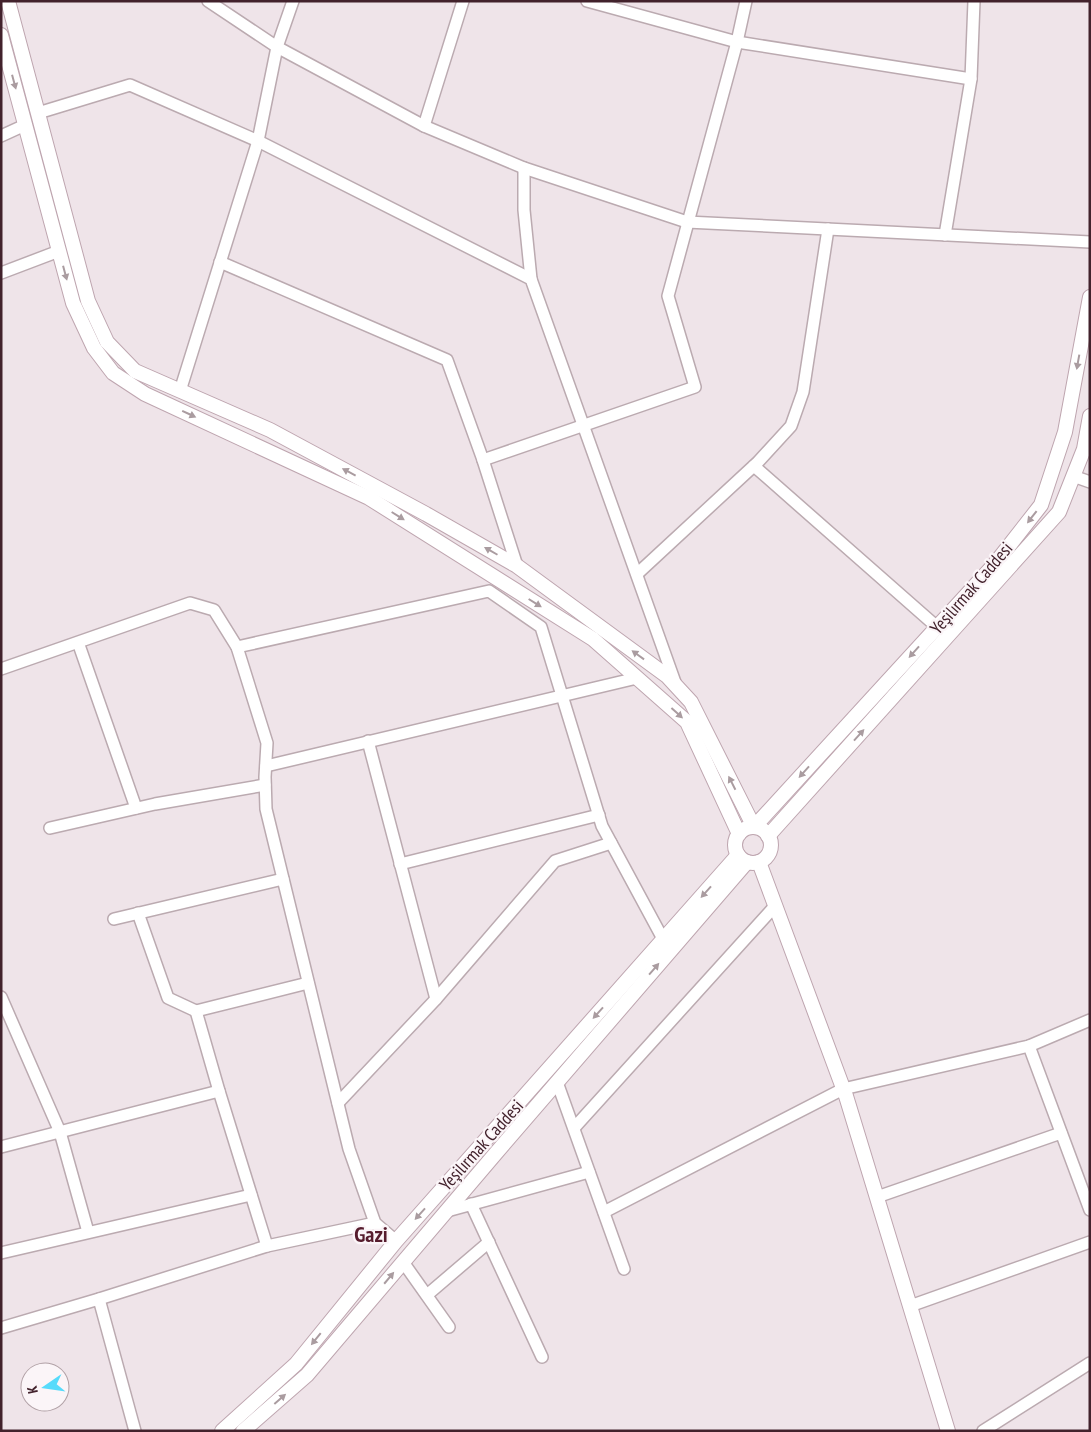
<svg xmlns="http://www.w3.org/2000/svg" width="1091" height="1432" font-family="'PT Sans Narrow',sans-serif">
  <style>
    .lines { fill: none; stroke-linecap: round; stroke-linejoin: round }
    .minor-casing { stroke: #bbaab0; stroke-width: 14 }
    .secondary-casing { stroke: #bea5af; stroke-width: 16 }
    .minor { stroke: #fff; stroke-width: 11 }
    .secondary { stroke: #fff; stroke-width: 14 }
    .oneway { fill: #aa9ca0 }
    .labels { text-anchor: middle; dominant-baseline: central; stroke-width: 4.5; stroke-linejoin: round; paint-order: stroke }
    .street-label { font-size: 18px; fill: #42222c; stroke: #fbf5f8 }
    .district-label { font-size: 22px; font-weight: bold; fill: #561c2d; stroke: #fbf5f8 }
  </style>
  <rect width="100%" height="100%" fill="#efe4e9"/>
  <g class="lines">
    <defs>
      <g id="minor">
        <polyline points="208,1 277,47 424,126 524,168 687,222 1090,242"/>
        <polyline points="587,1 737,42 971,79"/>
        <polyline points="38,113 130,85 258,141 531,279 676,685"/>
        <polyline points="424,126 463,1"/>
        <polyline points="1,136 25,125"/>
        <polyline points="524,168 524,210 531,279"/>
        <polyline points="945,235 971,79 974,1"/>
        <polyline points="220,262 447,360 483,460 517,566"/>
        <polyline points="1,273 59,251"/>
        <polyline points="180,391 258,141 277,47 293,1"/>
        <polyline points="483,460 695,387 668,296 737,42 746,1"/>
        <polyline points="754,466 937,627"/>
        <polyline points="1073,476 1090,482"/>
        <polyline points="637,574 758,462 791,426 803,392 828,229"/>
        <polyline points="79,645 136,808"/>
        <polyline points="237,647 489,591 541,627 602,826 663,939"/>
        <polyline points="1,669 190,603 214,610 237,647 267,743 265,777 266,809 349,1149 375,1223 396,1241"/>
        <polyline points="368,741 436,999"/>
        <polyline points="266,766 637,678"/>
        <polyline points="50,828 155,804 265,785"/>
        <polyline points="400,864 599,815"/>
        <polyline points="138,913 168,998 196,1011"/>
        <polyline points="114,919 283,879"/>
        <polyline points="308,983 196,1011 219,1091 267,1246 375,1223"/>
        <polyline points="1,997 60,1132 88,1232"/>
        <polyline points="1029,1046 1090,1210"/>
        <polyline points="557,1082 624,1269"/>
        <polyline points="338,1103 436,999 555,861 611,843"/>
        <polyline points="574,1128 775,906"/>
        <polyline points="1,1147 219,1091"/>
        <polyline points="877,1197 1061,1133"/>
        <polyline points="471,1204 542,1357"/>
        <polyline points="447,1211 589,1172"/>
        <polyline points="604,1212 843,1089 1029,1046 1090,1020"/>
        <polyline points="1,1253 251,1195"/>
        <polyline points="403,1262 449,1327"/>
        <polyline points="427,1295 489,1242"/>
        <polyline points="99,1299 135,1431"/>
        <polyline points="910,1306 1090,1242"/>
        <polyline points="1,1328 99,1299 267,1246"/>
        <polyline points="983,1431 1090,1363"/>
      </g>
      <g id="secondary">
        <polyline points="8,1 88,301 107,342 135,371 270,430 426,514 517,566 667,676 691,702 754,827 994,565 1041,505 1065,432 1090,297"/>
        <polyline points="1,35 73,303 94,348 113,373 145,394 369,498 593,639 687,722 739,834"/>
        <circle cx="753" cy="845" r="18"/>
        <polyline points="768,836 1059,512 1084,449 1090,416"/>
        <polyline points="759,862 846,1096 948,1431"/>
        <polyline points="222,1431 296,1364 396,1241 738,855"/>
        <polyline points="243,1431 307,1375 496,1153 747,862"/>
      </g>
    </defs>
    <use href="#minor" class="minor-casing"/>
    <use href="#secondary" class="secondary-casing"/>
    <use href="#minor" class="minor"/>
    <use href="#secondary" class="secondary"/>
  </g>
  <defs><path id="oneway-solid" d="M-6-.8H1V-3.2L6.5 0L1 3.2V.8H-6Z" transform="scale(1.25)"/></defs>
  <g class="oneway">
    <use href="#oneway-solid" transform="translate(14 82) rotate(75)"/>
    <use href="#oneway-solid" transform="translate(65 273) rotate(75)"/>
    <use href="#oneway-solid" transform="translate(1078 362) rotate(100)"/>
    <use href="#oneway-solid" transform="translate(189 414) rotate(25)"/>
    <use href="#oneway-solid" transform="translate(349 472) rotate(-152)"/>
    <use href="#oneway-solid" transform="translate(398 516) rotate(32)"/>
    <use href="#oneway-solid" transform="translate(1032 517) rotate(128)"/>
    <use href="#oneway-solid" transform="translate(491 551) rotate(-150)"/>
    <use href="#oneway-solid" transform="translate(535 603) rotate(32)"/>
    <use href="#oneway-solid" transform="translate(914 652) rotate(132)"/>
    <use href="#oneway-solid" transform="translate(638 655) rotate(-144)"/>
    <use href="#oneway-solid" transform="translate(677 713) rotate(42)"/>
    <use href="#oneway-solid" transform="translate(859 735) rotate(-48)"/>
    <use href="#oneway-solid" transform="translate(804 772) rotate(132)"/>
    <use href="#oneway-solid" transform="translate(732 783) rotate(-117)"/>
    <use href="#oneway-solid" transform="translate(706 892) rotate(132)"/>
    <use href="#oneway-solid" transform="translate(654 969) rotate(-49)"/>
    <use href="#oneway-solid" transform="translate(598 1013) rotate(132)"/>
    <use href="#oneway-solid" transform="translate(420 1214) rotate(132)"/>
    <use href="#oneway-solid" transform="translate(389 1278) rotate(-50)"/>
    <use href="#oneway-solid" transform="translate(316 1339) rotate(129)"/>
    <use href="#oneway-solid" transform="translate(280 1399) rotate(-41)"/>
  </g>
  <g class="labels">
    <g class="street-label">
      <text transform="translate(971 588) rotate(-49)">Yeşilırmak Caddesi</text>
      <text transform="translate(481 1145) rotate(-48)">Yeşilırmak Caddesi</text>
    </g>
    <g class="district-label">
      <text x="371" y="1234">Gazi</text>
    </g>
  </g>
  <rect width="1091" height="1432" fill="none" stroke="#42222c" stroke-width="5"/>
  <g transform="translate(45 1387) rotate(257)"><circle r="24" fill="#fbf5f8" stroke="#b1a1a6"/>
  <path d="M0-4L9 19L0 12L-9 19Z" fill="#56dbfb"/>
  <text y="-8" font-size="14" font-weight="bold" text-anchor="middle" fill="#42222c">K</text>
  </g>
</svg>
